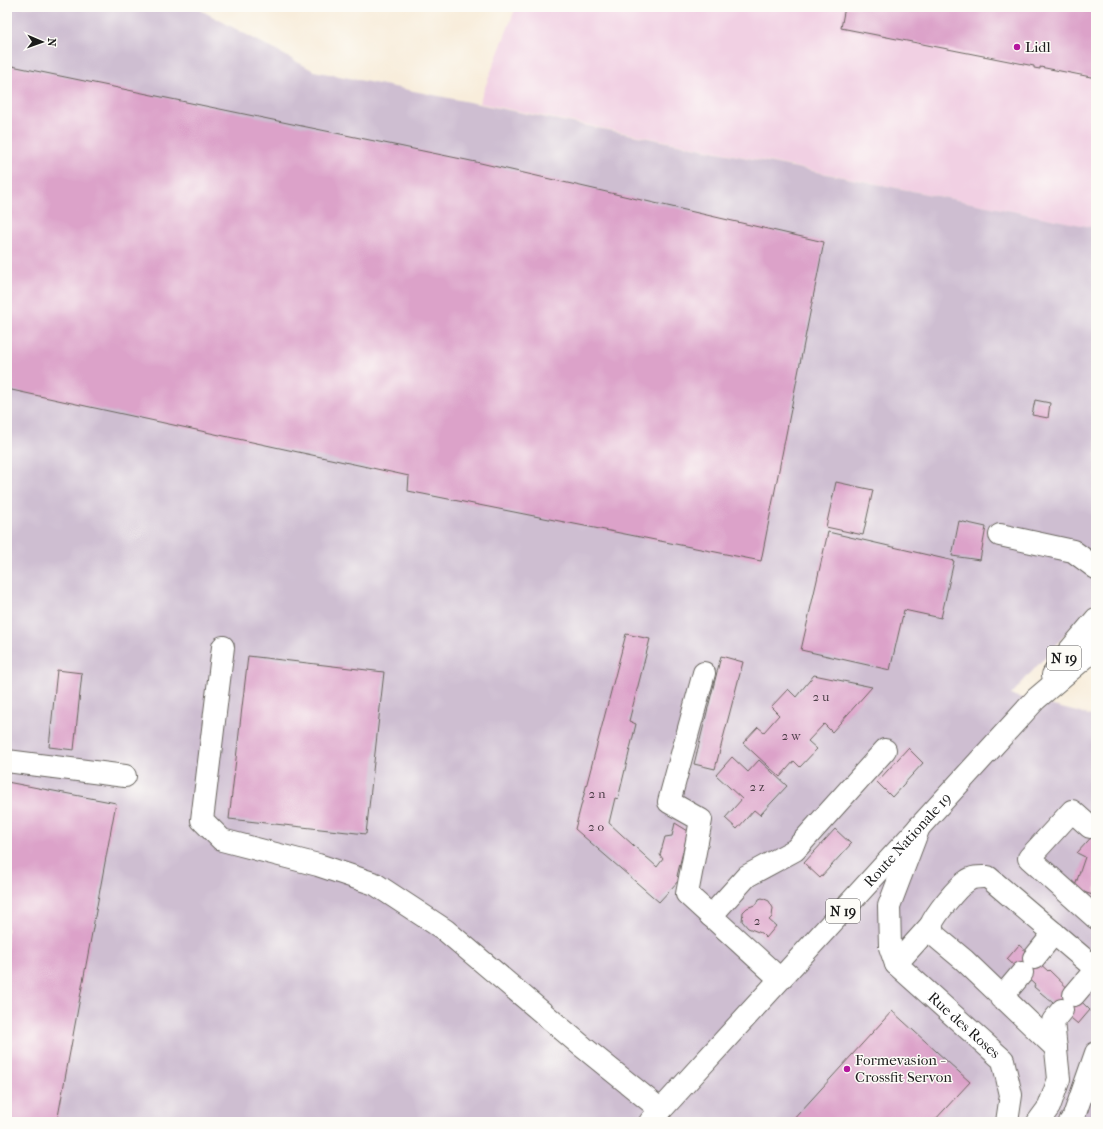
<svg xmlns="http://www.w3.org/2000/svg" width="1103" height="1129" font-family="'IM FELL French Canon',serif">
  <style>
    .built { fill: #f1d0e3 }
    .industrial { fill: #cebed1 }
    .building { fill: #dca2c9 }
    .lines { fill: none; stroke-linecap: round; stroke-linejoin: round }
    .minor-casing { stroke: #69655f; stroke-width: 24 }
    .major-casing { stroke: #69655f; stroke-width: 24 }
    .minor { stroke: #fff; stroke-width: 22 }
    .major { stroke: #fff; stroke-width: 22 }
    .poi-dot { fill: #b5179e; stroke: #fdfcf7; stroke-width: 1.5 }
    .labels { text-anchor: middle; dominant-baseline: central; stroke-width: 3; stroke-linejoin: round; paint-order: stroke }
    .number-label { font-size: 13px; fill: #4c3e47 }
    .shield { fill: #fdfcf7; stroke: #605f5e; stroke-width: 1 }
    .shield-label { font-size: 14px; font-weight: bold; fill: #1c1c1c }
    .poi-label { font-size: 15px; fill: #1c1c1c; stroke: #fdfcf7; text-anchor: start }
    .street-label { font-size: 15px; fill: #1c1c1c; stroke: #fdfcf7 }
  </style>
  <rect width="100%" height="100%" fill="#fdfcf7"/>
  <filter id="ink" filterUnits="userSpaceOnUse"><feTurbulence type="fractalNoise" baseFrequency=".025" numOctaves="2"/><feDisplacementMap in="SourceGraphic" scale="8" xChannelSelector="R" yChannelSelector="G"/><feConvolveMatrix kernelMatrix="1 2 1 2 8 2 1 2 1" color-interpolation-filters="sRGB"/></filter>
  <filter id="wash" filterUnits="userSpaceOnUse"><feTurbulence type="fractalNoise" baseFrequency=".012" numOctaves="4" result="noise"/><feDisplacementMap in="SourceGraphic" scale="16" xChannelSelector="R" yChannelSelector="G"/><feGaussianBlur stdDeviation="0.9" result="paint"/><feColorMatrix in="noise" values="0 0 0 0 0 0 0 0 0 0 0 0 0 0 0 0 0 1.4 0 .05"/><feComposite in="paint" operator="in"/></filter>
  <g filter="url(#wash)">
    <rect width="100%" height="100%" fill="#f8eddb"/>
    <polygon class="built" points="516,7 1096,7 1096,228 479,103"/>
    <polygon class="industrial" points="7,7 195,7 314,71 1096,228 1096,600 1011,695 1096,717 1096,1122 7,1122"/>
    <g id="blocks">
      <g class="building">
        <polygon points="845,7 1096,7 1096,78 1040,67 1040,69 1034,68 1034,66 841,28"/>
        <polygon points="7,65 476,162 824,242 761,561 408,491 409,476 7,389"/>
        <polygon points="1035,400 1050,403 1048,418 1032,415"/>
        <polygon points="836,482 873,490 863,535 826,527"/>
        <polygon points="959,521 986,527 980,560 952,556"/>
        <polygon points="828,532 954,561 941,618 904,610 890,670 801,650"/>
        <polygon points="626,634 650,639 629,721 636,724 618,799 615,798 609,823 657,867 663,859 660,855 665,837 672,836 675,823 688,831 677,876 680,879 659,902 575,829"/>
        <polygon points="248,656 384,672 366,834 229,819"/>
        <polygon points="721,656 743,662 715,769 694,764"/>
        <polygon points="57,670 82,673 74,750 49,747"/>
        <polygon points="814,675 872,687 832,732 824,724 808,741 817,749 800,767 794,761 780,777 743,743 758,727 764,732 779,715 771,707 788,689 796,697"/>
        <polygon points="908,748 923,763 892,797 877,782"/>
        <polygon points="732,757 748,772 759,760 787,786 760,815 754,810 737,829 725,818 742,799 716,775"/>
        <polygon points="7,782 116,803 57,1122 7,1122"/>
        <polygon points="835,829 851,844 820,878 804,863"/>
        <polygon points="1096,832 1096,896 1074,889 1085,857 1077,853"/>
        <polygon points="762,898 769,901 773,908 772,917 769,920 776,926 766,938 761,933 748,928 742,921 743,912 747,908 757,904 759,899"/>
        <polygon points="1019,945 1048,971 1049,970 1090,1010 1078,1024 1034,987 1035,985 1007,959"/>
        <polygon points="892,1011 970,1082 933,1122 791,1122"/>
      </g>
    </g>
  </g>
  <g filter="url(#ink)">
    <use href="#blocks" fill-opacity="0" stroke="#69655f" stroke-width="1"/>
    <g class="lines">
      <defs>
        <g id="minor">
          <polyline points="1000,535 1073,551 1096,568"/>
          <polyline points="223,647 202,820 222,840 318,865 375,884 445,930 583,1047 661,1110"/>
          <polyline points="704,673 669,802 701,820 687,894 780,979"/>
          <polyline points="7,761 125,776"/>
          <path id="s1" d="M919,827L889,906L890,947L896,964L1003,1060L1011,1095L1007,1122"/>
          <polyline points="1090,827 1072,811 1029,858 1096,918"/>
          <polyline points="711,916 747,876 795,850 885,750"/>
          <polyline points="1034,958 1054,933"/>
          <polyline points="896,964 931,925"/>
          <polyline points="1074,995 1096,969"/>
          <polyline points="1001,998 1022,973"/>
          <path d="M1056,1048L964,960L934,935L931,925C935,915 957,887 967,881C973,876 981,877 988,877L1096,969"/>
          <polyline points="1038,1122 1049,1107 1059,1079 1053,1021 1062,1010"/>
          <polyline points="1070,1122 1073,1119 1096,1053"/>
        </g>
        <g id="major">
          <polyline points="1053,675 1069,651 1096,619"/>
          <path id="s2" d="M650,1122L1036,699L1096,648"/>
        </g>
      </defs>
      <use href="#minor" class="minor-casing"/>
      <use href="#major" class="major-casing"/>
      <use href="#minor" class="minor"/>
      <use href="#major" class="major"/>
    </g>
  </g>
  <g class="poi-dot">
    <circle cx="1017" cy="47" r="4"/>
    <circle cx="847" cy="1069" r="4"/>
  </g>
  <g class="labels">
    <g class="number-label">
      <text x="821" y="696">2 u</text>
      <text x="791" y="735">2 w</text>
      <text x="757" y="786">2 z</text>
      <text x="597" y="793">2 n</text>
      <text x="596" y="826">2 o</text>
      <text x="757" y="920">2</text>
    </g>
    <g class="shield">
      <rect x="1047" y="646" width="34" height="24" rx="3"/>
      <rect x="826" y="899" width="34" height="24" rx="3"/>
    </g>
    <g class="shield-label">
      <text x="1064" y="658">N 19</text>
      <text x="843" y="911">N 19</text>
    </g>
    <g class="poi-label">
      <text x="1025" y="47">Lidl</text>
      <text x="855" y="1060">Formevasion -<tspan x="855" dy="17">Crossfit Servon</tspan></text>
    </g>
    <g class="street-label">
      <text stroke="none"><textPath href="#s2" startOffset="382">Route Nationale 19</textPath></text>
      <text stroke="none"><textPath href="#s1" startOffset="235">Rue des Roses</textPath></text>
    </g>
  </g>
  <rect width="1103" height="1129" fill="none" stroke="#fdfcf7" stroke-width="24"/>
  <g transform="translate(42 42) rotate(92)" stroke="#fdfcf7" stroke-width="3" paint-order="stroke">
  <path d="M0-3L7 15L0 10L-7 15Z" fill="#1c1c1c"/>
  <text y="-6" font-size="11" font-weight="bold" text-anchor="middle" fill="#1c1c1c">N</text>
  </g>
</svg>
